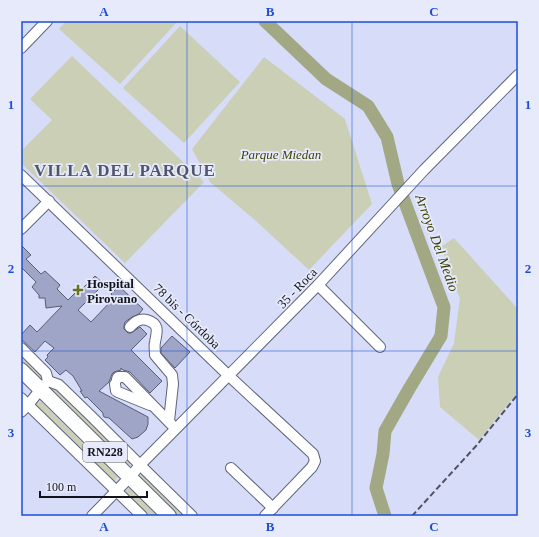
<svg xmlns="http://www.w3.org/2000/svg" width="539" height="537" font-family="'Times New Roman',serif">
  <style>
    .green { fill: #cacfb5 }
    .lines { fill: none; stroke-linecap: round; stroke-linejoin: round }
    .river { stroke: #a2a884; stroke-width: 13 }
    .building { fill: #9ea5c7; stroke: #585d74 }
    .minor-casing { stroke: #5f647c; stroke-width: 12 }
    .highway-casing { stroke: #5f647c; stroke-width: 16 }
    .minor { stroke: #fff; stroke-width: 10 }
    .highway { stroke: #fff; stroke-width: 14 }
    .rail { stroke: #4f5361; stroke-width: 2; stroke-dasharray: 6 3; stroke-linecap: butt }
    .grid { fill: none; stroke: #1d4ed8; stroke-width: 1; stroke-opacity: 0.55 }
    .poi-dot { fill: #69731d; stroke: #e7eafb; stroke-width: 1.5 }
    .labels { text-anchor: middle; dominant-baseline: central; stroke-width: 3.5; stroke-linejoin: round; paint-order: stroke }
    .shield { fill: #e7eafb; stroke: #525460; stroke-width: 1 }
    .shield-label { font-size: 12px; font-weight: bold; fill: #12141d }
    .park-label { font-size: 13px; font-style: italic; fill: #3d4404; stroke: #e7eafb }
    .poi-label { font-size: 13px; font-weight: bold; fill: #12141d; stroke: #e7eafb; text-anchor: start }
    .street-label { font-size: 13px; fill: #12141d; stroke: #e7eafb }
    .water-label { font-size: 14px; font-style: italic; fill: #373d00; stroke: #e7eafb }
    .district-label { font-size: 17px; font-weight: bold; letter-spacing: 1px; fill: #50556c; stroke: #e7eafb }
    .neatline { fill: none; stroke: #1d4ed8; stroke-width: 1.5 }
    .grid-label { font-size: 13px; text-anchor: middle; font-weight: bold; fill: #1d4ed8 }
  </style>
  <rect width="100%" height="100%" fill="#d7ddf8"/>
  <g class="green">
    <polygon points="66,21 174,21 176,23 120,84 59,29"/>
    <polygon points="180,26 240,82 184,143 123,88"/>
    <polygon points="72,56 204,182 125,263 21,163 21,151 52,120 30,99"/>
    <polygon points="264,57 345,119 372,204 309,270 256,221 210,182 192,149"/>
    <polygon points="454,238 518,309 518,392 479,440 440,407 438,377 454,343 460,298 448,272 442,246"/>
    <polygon points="21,352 45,375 39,381 21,364"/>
    <polygon points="55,385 133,461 127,467 49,391"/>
    <polygon points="40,401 118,477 112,483 34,407"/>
    <polygon points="144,472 189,516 177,516 138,478"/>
    <polygon points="129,488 158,516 146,516 123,494"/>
  </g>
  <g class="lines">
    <polyline class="river" points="265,21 326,79 368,106 387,137 398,184 444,307 441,336 409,389 385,431 383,454 376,488 385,516"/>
  </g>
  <g class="building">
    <polygon points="21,245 31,255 26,259 41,274 45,271 60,285 57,289 68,300 75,293 77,294 95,276 104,284 78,310 91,322 114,298 111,294 119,286 143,309 139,314 132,317 125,322 124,326 124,329 128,333 131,333 140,327 147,334 131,350 162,381 150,393 130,372 127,371 123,370 121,368 121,370 114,372 112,374 109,382 99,391 148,417 148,424 146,430 138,437 132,439 109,418 104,417 103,415 103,413 87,397 85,398 80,391 82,391 73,376 66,370 60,375 45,360 48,357 47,355 54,348 45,341 35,352 21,339 21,335 30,325 37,332 62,306 46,308 45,298 39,298 39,295 32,287 36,282 21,267"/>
    <polygon points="172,336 190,352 175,368 161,353 161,348"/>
  </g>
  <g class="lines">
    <defs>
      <g id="minor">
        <polyline points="21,48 47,21"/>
        <polyline points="21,175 229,376 313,454 315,461 312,467 265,516"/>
        <polyline points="21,229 49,201"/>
        <polyline points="318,285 380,347"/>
        <path d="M130,327C135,322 139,318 147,320C160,324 157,332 155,342C154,346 155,351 155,355L172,375L173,384L169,421"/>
        <polyline points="21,348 46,373 48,381"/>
        <polyline points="117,379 118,377 125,377 172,425"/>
        <polyline points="48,381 59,385 91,416 140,465 192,516"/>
        <polyline points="115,384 116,391 118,392 150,405"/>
        <polyline points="21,398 142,516"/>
        <polyline points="21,412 28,405 44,385"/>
        <polyline points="231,468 273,508"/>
        <polyline points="92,516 130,477 140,465 318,285 424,170 518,75"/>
      </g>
      <polyline id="highway" points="21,370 169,516"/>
    </defs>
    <use href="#minor" class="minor-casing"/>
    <use href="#highway" class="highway-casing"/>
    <use href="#minor" class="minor"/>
    <use href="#highway" class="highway"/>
    <polyline class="rail" points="412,516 476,446 518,394"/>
  </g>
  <path class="grid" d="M187,21V516M352,21V516M21,186H518M21,351H518"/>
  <path class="poi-dot" d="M76 284h4v4h4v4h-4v4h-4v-4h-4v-4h4z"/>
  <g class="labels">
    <rect class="shield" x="83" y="442" width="44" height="20" rx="3"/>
    <g class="shield-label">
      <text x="105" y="452">RN228</text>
    </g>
    <g class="park-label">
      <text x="281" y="154">Parque Miedan</text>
    </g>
    <g class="poi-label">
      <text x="87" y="283">Hospital<tspan x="87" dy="15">Pirovano</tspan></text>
    </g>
    <g class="street-label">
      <text transform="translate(297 288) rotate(-46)">35 - Roca</text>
      <text transform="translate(187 316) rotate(44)">78 bis - Córdoba</text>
    </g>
    <g class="water-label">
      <text transform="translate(437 243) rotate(70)">Arroyo Del Medio</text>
    </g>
    <g class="district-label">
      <text x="125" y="170">VILLA DEL PARQUE</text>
    </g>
  </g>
  <rect width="539" height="537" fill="none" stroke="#e7eafb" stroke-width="44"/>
  <path d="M40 491v6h107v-6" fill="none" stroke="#12141d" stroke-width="2"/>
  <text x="46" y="491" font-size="12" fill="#12141d" stroke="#e7eafb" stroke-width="3" paint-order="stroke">100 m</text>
  <rect x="22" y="22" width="495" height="493" class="neatline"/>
  <g class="grid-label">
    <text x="104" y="16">A</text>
    <text x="270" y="16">B</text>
    <text x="434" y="16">C</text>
    <text x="11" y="109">1</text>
    <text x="528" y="109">1</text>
    <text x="11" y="273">2</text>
    <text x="528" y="273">2</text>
    <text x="11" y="437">3</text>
    <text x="528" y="437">3</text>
    <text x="104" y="531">A</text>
    <text x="270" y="531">B</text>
    <text x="434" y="531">C</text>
  </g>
</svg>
